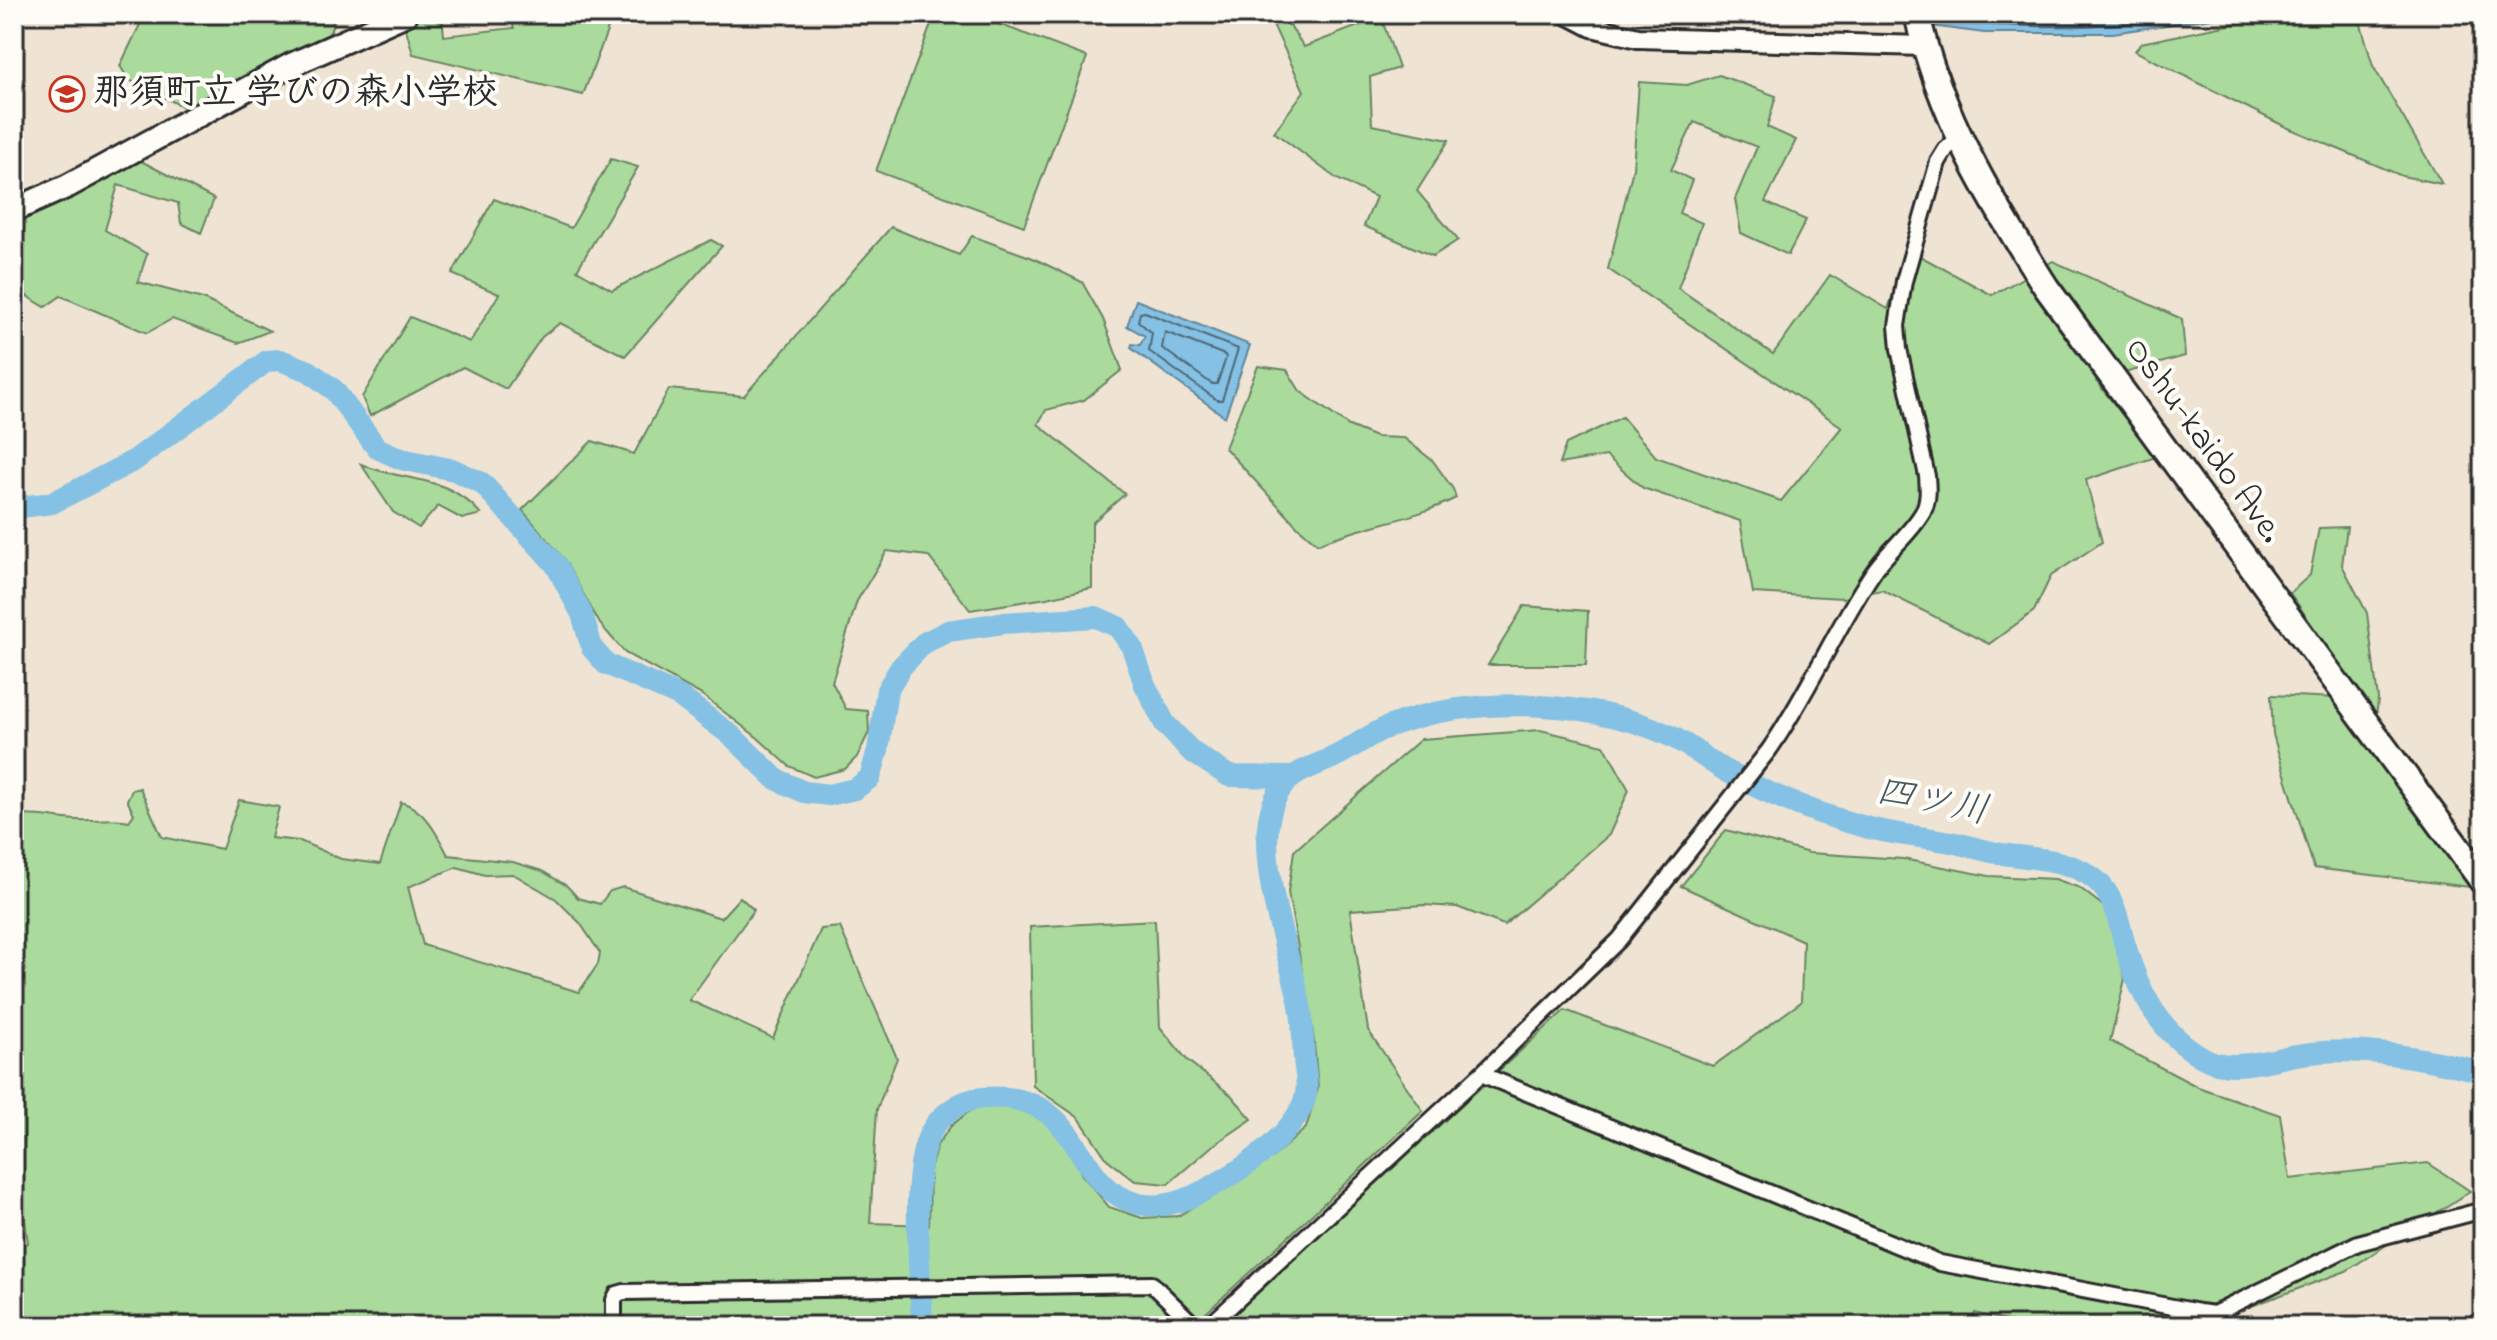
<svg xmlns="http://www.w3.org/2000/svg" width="2497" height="1340" font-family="'Indie Flower','Klee One',sans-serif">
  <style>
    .green { fill: #aadb9c; stroke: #6a8364; stroke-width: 2; fill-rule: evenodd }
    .water { fill: #84c1e4; stroke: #60859a; stroke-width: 2 }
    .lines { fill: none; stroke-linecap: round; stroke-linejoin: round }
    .shore { stroke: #4f6775; stroke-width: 2 }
    .river { stroke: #84c1e4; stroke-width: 22 }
    .minor-casing { stroke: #2b2b2b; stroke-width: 20 }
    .tertiary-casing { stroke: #2b2b2b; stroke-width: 24 }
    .primary-casing { stroke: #2b2b2b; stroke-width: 28 }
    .trunk-casing { stroke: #2b2b2b; stroke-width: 30 }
    .minor { stroke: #fdfcf7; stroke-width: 14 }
    .tertiary { stroke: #fdfcf7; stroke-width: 18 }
    .primary { stroke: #fdfcf7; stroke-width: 22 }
    .trunk { stroke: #fdfcf7; stroke-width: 24 }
    .labels { text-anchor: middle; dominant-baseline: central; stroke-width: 8; stroke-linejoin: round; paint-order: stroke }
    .poi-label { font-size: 36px; font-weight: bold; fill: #2b2b2b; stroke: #fdfcf7; text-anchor: start }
    .street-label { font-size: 36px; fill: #2b2b2b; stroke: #fdfcf7 }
    .water-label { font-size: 38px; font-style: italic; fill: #465862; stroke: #fdfcf7 }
  </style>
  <rect width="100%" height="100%" fill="#efe4d3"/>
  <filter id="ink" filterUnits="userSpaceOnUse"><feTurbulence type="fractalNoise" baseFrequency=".0125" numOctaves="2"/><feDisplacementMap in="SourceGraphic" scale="16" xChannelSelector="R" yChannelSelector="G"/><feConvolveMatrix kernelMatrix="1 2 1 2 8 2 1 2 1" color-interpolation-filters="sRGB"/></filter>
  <g filter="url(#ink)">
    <g class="green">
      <polygon points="145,14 337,14 329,34 305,45 190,110 129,80 120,66"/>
      <polygon points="421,14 442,14 444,36 514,28 510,14 583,14 610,23 583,95 413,54 404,22"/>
      <polygon points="935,14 972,14 1087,57 1024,226 876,171"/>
      <polygon points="1268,14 1282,14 1304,47 1381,17 1399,68 1370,77 1372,125 1449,140 1417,191 1458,240 1433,256 1364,226 1376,197 1337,179 1274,132 1304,91"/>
      <polygon points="2283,14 2358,14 2373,66 2442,184 2402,176 2286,127 2135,51 2141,43"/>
      <polygon points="1719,75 1776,96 1767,127 1796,140 1765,202 1806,220 1788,255 1741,233 1735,199 1757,147 1694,122 1671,170 1692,180 1679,213 1702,223 1678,288 1773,354 1830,275 1888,309 1906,255 1920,256 1992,295 2053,261 2182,319 2185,356 2096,381 2156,457 2086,480 2102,542 2051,576 2034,611 1989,644 1882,590 1843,598 1753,593 1740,521 1643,488 1606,456 1559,464 1566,444 1622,417 1656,457 1781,501 1842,427 1608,269 1633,169 1639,82 1687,85"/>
      <polygon points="611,159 638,167 577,270 612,290 711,240 722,246 625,356 560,323 542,337 506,389 463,367 370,416 362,397 410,317 470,342 499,294 452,274 494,199 571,228"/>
      <polygon points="139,160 214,199 201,233 181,223 178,203 118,185 105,230 147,254 138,282 203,299 270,331 238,343 172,319 147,333 61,296 45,307 14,288 14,218"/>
      <polygon points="891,227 959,255 972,236 1033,258 1082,282 1103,319 1122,370 1084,400 1046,410 1038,424 1125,494 1092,523 1092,588 1047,598 970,610 928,556 887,551 857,601 832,682 846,709 868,711 869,732 857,757 845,769 814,777 789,766 758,738 702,695 625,653 600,624 564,559 522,510 592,441 634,454 669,389 744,396"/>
      <path d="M1258,366L1287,370L1300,391L1349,426L1376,437L1404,438L1433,461L1453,489L1456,498C1413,520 1364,525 1318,544L1297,526L1225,448Z"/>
      <path d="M361,464C406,484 445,472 481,514L462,519L438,506L419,528L393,512Z"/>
      <polygon points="2347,527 2342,565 2367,613 2378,699 2376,718 2290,593 2310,575 2319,528"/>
      <polygon points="1524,606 1588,611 1586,665 1488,665"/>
      <polygon points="2271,695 2337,698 2470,887 2314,868 2278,752 2273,734"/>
      <path d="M1540,730L1604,745L1629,790L1609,835L1504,925L1457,907L1424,905L1350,910L1368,1030L1423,1111L1192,1326H14V1247L28,1243L14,1134V816C35,813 57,819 78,820C96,821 112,817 129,821L134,814L127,800L132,790L140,788L162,837L222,849L239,800L279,807L271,838L300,841L341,859L380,864L401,802C425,809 437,834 448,855L513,862L542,871L567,886L578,898L600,904L610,891L623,887L721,918L740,897L754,910L689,1000L773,1038L821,929L840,927L897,1058L877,1109L870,1223L929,1225L930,1170L937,1145L951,1126L972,1109L999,1106L1017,1107L1035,1113L1065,1137L1082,1175L1109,1207L1142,1218L1178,1216L1272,1158L1306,1128L1318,1088L1313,1032L1288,892L1294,851L1421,739ZM457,867L485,875L513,874L556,899L580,923L600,953L598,964L579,992L423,945L408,887Z"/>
      <polygon points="1726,830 1809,853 1903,859 1989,876 2055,879 2080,888 2107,909 2125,979 2110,1041 2198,1087 2280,1115 2290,1179 2428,1163 2470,1191 2346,1271 2222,1317 2216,1326 2027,1326 1975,1313 1970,1326 1221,1326 1565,1010 1713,1066 1801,1002 1803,941 1681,886"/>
      <polygon points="1155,920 1160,1027 1187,1060 1232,1096 1252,1119 1211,1147 1168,1184 1135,1181 1107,1159 1079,1118 1033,1086 1030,927"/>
    </g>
    <g class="water">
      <polygon points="1838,14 2238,14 2113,33 1984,33"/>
      <polygon points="1136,300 1250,345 1225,417 1131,348 1132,344 1140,345 1145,336 1127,326"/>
    </g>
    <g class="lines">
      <g class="shore">
        <polyline points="1977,14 2117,14"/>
        <path d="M1933,19C2019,29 2110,30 2195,14"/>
        <polygon points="1145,312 1238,349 1222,400 1217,400 1149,351 1152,333 1138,321 1140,313"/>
        <polygon points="1165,332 1225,355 1226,358 1217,384 1212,384 1162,348"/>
      </g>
      <g class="river">
        <polyline points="14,508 52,503 135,460 267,361 280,360 309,371 334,390 377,448 401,459 454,470 482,483 556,565 582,614 592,648 606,664 679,696 732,736 776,779 804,792 829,795 855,789 870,778 878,750 887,690 901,667 924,643 948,631 1003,623 1096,617 1118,627 1132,647 1145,685 1165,724 1192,752 1229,776 1291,777"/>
        <path d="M922,1326C921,1277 910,1181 928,1138C937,1116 959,1100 982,1098C1007,1096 1029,1099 1049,1114C1081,1139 1088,1184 1127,1200C1165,1217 1204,1192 1236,1172C1261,1156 1300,1125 1306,1094C1308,1084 1305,1069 1304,1059C1303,1043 1303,1027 1301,1011C1292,953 1234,817 1294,776C1306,767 1323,763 1336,756C1354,747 1370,734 1388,727C1466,695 1590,699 1666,734C1688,743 1706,760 1726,771C1771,796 1819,815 1869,828C1893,834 1914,836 1938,840C1958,842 1976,849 1996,853C2029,859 2070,857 2097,881C2115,897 2119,923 2125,945C2138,991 2160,1034 2204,1058C2230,1073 2268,1060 2296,1055C2360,1045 2421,1057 2483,1072"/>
      </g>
      <defs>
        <g id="minor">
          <polyline points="1481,1074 1940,1263 2199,1312 2214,1314 2358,1243 2483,1210"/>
          <polyline points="614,1326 614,1300 617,1294 624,1292 1152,1284 1195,1326"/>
          <path d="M1209,1326L1481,1074L1619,940L1769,750C1808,694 1834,631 1872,574C1886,552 1910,535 1923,512C1929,500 1928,488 1927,476L1899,349L1897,326L1904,281L1938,162L1946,149L1959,138"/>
        </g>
        <polyline id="tertiary" points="1567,14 1592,27 1638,38 1924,46"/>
        <polyline id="primary" points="14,210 68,186 291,65 406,14"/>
        <path id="trunk" d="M1917,14C1939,115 1991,201 2046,287L2483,882"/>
      </defs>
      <use href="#minor" class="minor-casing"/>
      <use href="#tertiary" class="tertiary-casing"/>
      <use href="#primary" class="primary-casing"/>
      <use href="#trunk" class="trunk-casing"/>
      <use href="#minor" class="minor"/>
      <use href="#tertiary" class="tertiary"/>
      <use href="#primary" class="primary"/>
      <use href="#trunk" class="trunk"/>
    </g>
  </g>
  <defs>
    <symbol id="school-ring" viewBox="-11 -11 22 22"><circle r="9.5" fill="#fdfcf7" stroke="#c8321e" stroke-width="1.5"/><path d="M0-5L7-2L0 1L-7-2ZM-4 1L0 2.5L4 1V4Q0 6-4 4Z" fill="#c8321e"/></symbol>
  </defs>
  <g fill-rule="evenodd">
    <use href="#school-ring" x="47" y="74" width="40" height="40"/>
  </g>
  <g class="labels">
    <g class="poi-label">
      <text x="93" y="94">那須町立 学びの森小学校</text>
    </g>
    <g class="street-label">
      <text transform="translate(2203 441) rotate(54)">Oshu-kaido Ave.</text>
    </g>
    <g class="water-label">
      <text transform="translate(1932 803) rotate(11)">四ツ川</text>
    </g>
  </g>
  <rect width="2497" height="1340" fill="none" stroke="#fdfcf7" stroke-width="48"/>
  <rect x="24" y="24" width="2449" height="1292" fill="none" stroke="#2b2b2b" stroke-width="3" filter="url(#ink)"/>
</svg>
